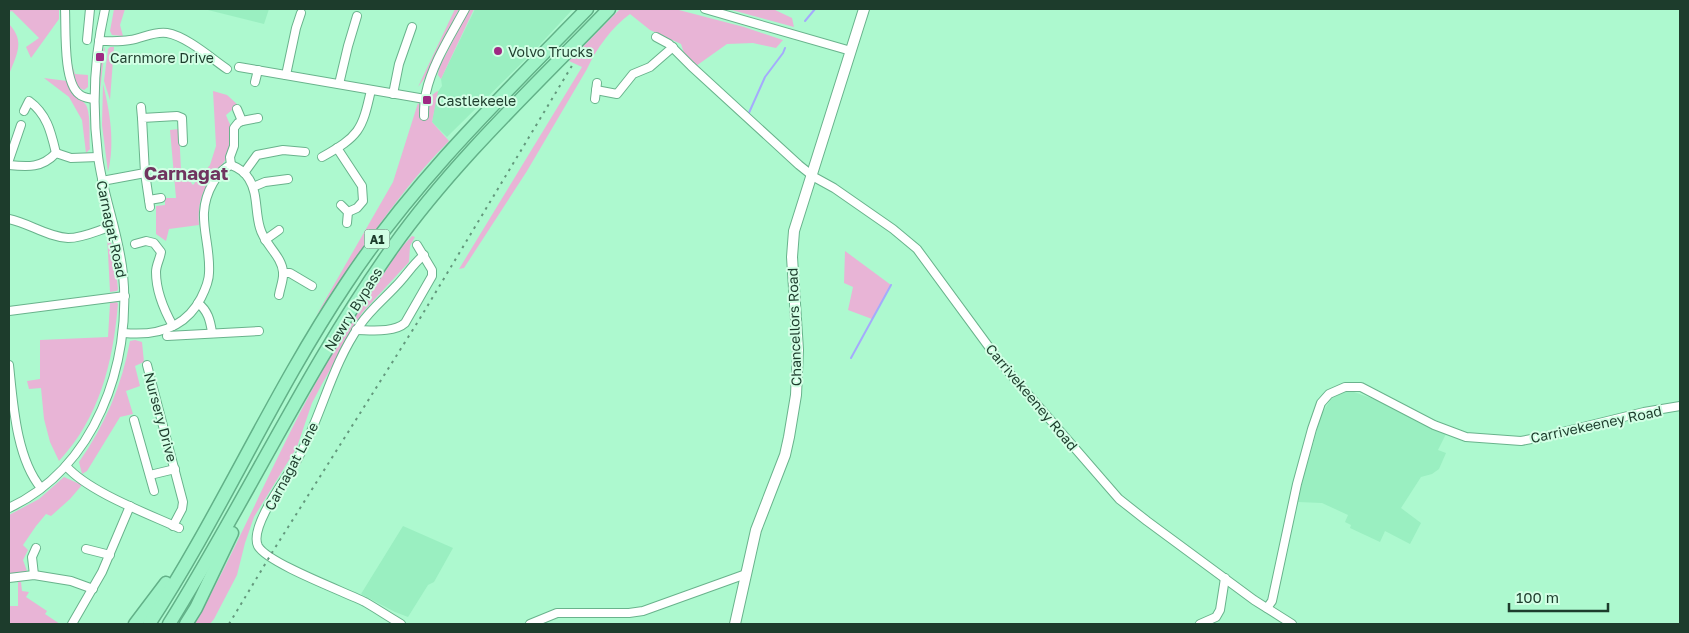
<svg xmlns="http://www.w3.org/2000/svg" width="1689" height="633" font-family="'Golos Text',sans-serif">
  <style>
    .built { fill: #9aefc1 }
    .green { fill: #e8b4d6 }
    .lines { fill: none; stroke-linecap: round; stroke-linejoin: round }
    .stream { stroke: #a4abfc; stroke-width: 2 }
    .minor-casing { stroke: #69b38c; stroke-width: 10 }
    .tertiary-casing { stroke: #69b38c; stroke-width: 12 }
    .trunk-casing { stroke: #62b188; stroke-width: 15 }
    .minor { stroke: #fff; stroke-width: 8 }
    .tertiary { stroke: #fff; stroke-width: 10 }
    .trunk { stroke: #9ff3c7; stroke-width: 12 }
    .rail { stroke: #63987c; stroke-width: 2; stroke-dasharray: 2.5 5; stroke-linecap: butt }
    .poi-dot { fill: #9f2983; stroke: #d2ffe5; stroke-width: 2 }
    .labels { text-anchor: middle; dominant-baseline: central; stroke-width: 4; stroke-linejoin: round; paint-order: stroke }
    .shield { fill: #d2ffe5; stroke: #537664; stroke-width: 1 }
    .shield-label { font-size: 12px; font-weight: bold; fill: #1d3c2c }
    .poi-label { font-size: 14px; fill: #1d3c2c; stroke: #d2ffe5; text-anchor: start }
    .street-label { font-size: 14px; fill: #1d3c2c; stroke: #d2ffe5 }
    .district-label { font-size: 19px; font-weight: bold; fill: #70355f; stroke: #d2ffe5 }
  </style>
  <rect width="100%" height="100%" fill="#adf9cf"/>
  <g class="built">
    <polygon points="204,9 269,9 264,24"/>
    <polygon points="475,9 573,9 533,52 447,137 432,122 437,93 442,86 441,79"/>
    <polygon points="1344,392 1354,392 1385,403 1418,422 1446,434 1438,450 1446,453 1439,469 1432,474 1421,477 1401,508 1421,523 1410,544 1385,531 1380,542 1350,528 1351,525 1345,522 1348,515 1322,503 1298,502 1302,482 1311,452 1321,415 1331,399"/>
    <polygon points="403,526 453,548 434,582 428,585 408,617 395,612 361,594"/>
  </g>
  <g class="green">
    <polygon points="9,9 59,9 59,19 31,58 26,47 39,38 12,11 9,12"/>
    <polygon points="114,9 125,9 120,25 123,36 112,35 110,31"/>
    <polygon points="455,9 459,9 424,79 418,87"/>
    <polygon points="469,9 474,9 441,79 438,75 439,68"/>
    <path d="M620,9H675L744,27L783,40L776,48L753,43L727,44L696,66L685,56L681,44L650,30L630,14C612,27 596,49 587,69L527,171L464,268L459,269L582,67L569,61Z"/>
    <polygon points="728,9 773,9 792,18 794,27"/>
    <path d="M9,24C26,42 16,55 9,75Z"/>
    <path d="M105,47L99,99L100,133L105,173C100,151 92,62 105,47Z"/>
    <polygon points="110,47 114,47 110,100 104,81 108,49"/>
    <path d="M70,57L75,74L88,75V87L84,90C72,86 72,69 70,57Z"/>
    <path d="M44,78L67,81C72,101 79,94 86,105C91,114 89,138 90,149L86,153L82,120L69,97Z"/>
    <path d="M103,84C110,112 115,143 108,172L102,125Z"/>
    <path d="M213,91L227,95L238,105L226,115C228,121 232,127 233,133C236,157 213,171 204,191C199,201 198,214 199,225L169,229L166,241L156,234V206L165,205V198H176L170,130L179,129L181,170L193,185L210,165L216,146Z"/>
    <path d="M438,91L432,122L449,141C397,193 358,256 316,316L393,182L418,103L421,106L422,118L427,119C428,109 427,96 438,91Z"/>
    <path d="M107,234C116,248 116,272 118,289L117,291L110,292Z"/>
    <path d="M412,236L415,237L410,246L409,262L362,313L322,384L312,403L297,447L254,517L245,543L237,575L214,619L210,624H195C256,513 300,393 374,288C386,271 397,251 412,236Z"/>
    <polygon points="845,251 891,285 872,319 848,310 853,287 844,283"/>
    <path d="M117,302L118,304C113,362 100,417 59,461L50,442L44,419L41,388L29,389L27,381L40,379V340L108,337L110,303Z"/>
    <path d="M135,340L142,342L144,362L135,366L140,386L126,391L133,414L120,417L87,471L82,474L79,462C105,425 122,385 130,341Z"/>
    <polygon points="64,477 82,485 70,499 51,516 46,514 36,526 23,545 28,550 23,560 28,574 9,575 9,515 39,499"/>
    <polygon points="18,582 21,582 22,591 29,592 26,597 47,611 45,614 60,624 9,624 9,606 18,606"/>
  </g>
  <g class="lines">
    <g class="stream">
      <polyline points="805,21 815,9"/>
      <polyline points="748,115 765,77 783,53 785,48"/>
      <polyline points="851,358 891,285"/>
    </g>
    <defs>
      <g id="minor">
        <path d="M65,9C66,29 63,82 79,94C83,98 89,98 94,99"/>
        <polyline points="705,9 851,51"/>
        <polyline points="656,37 669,44 691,66 799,165 814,177 834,188 893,229 917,249 1000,362 1119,499 1147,521 1254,600 1292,624"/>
        <polyline points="87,40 90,9"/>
        <path d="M99,41C109,41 119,42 130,40C143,38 154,31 167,33C186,36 211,58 227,69"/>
        <polyline points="239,67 425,99"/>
        <polyline points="286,75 296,28 301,13"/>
        <polyline points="255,82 258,70"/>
        <polyline points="339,84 348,46 357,16"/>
        <polyline points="596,90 617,94 633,74 650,67 673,47"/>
        <polyline points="393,94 399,64 412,27"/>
        <polyline points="595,99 597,83"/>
        <polyline points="141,107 142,118"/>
        <polyline points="237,109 242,121"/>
        <path d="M24,111L29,101C47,114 51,132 56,153"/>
        <path d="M424,116C424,109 424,101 426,93C432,64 451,35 465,9"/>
        <polyline points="337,148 362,186 363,201 357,208 348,212"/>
        <path d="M322,157C359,136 362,131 371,90"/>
        <polyline points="9,160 21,125"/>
        <path d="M9,165C28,167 42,168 56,153L71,158L98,157"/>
        <polyline points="231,165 230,157 234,146 234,128 238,123 242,121 258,118"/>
        <polyline points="145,173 150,207"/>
        <polyline points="244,173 257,155 283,150 305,152"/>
        <polyline points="102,181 145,173 142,118 177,116 182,118 183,142"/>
        <polyline points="253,187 265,182 288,179"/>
        <polyline points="149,200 161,198"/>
        <polyline points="341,205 348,212 347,223"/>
        <path d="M9,219C29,223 47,237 68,238C84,238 98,230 113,226"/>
        <polyline points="265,240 279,230"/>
        <path d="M135,244L146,241L154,243L161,252C160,259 156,265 156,272C156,291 164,310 173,326"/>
        <polyline points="283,273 290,273 312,286"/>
        <path d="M198,303C208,311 210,320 212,332"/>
        <polyline points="9,311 125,296"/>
        <path d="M356,330C370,330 394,333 405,323L432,276V270L417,245"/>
        <path d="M124,333C156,336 185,329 201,298C205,290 209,281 209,273C211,239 194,216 213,183C217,176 223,168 231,165C239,168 245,172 249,179C258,193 255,212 260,228C264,244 282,256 283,272C284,279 280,288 279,295"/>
        <polyline points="167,336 259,331"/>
        <path d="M9,365C13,402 16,458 41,488"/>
        <polyline points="147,365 183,502 182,509 173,526"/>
        <polyline points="134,420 154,491"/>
        <path d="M66,466C89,492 146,513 179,528"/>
        <polyline points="150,475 175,469"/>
        <path d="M9,508C95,468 132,364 123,274C119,234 103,196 98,156C92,107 94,57 105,9"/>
        <polyline points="86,549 110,555"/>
        <polyline points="34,575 32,557 36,548"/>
        <polyline points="9,578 34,575 71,581 93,589"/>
        <polyline points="1267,608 1272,601 1297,484 1312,429 1321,403 1329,394 1345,387 1361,387 1434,425 1466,437 1521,441 1542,437 1644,412 1680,406"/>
        <polyline points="72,624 102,572 130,506"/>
        <path d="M401,624C389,617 377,609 365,602C345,592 267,563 258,546C249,528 284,481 294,465C321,421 330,367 360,325C370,310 384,299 396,286C406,276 413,264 424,255"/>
        <polyline points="530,624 557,613 629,613 643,611 746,574"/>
        <polyline points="1200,624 1216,617 1220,610 1225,578"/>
      </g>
      <polyline id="tertiary" points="735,624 756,530 785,455 789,437 796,395 798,350 792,257 794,231 864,9"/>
      <g id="trunk">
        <polyline points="135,624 166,583"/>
        <path d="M149,624C221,514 273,393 346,284C413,182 502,96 587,9"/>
        <path d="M169,624C246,501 309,365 393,247C455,160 535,86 609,9"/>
        <polyline points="186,624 196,608 232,533"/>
      </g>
    </defs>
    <use href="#minor" class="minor-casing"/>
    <use href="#tertiary" class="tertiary-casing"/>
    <use href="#trunk" class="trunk-casing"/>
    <use href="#minor" class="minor"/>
    <use href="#tertiary" class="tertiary"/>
    <use href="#trunk" class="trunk"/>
    <polyline class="rail" points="229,624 273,551 419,320 573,64"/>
  </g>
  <g class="poi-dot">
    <circle cx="498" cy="51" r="5"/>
    <rect x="95" y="52" width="10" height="10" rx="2.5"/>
    <rect x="422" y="95" width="10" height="10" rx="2.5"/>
  </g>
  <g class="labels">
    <rect class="shield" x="364.5" y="229.5" width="25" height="19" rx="4"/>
    <g class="shield-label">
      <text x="377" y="239">A1</text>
    </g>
    <g class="poi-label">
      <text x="508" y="51">Volvo Trucks</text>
      <text x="110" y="57">Carnmore Drive</text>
      <text x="437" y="100">Castlekeele</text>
    </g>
    <g class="street-label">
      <text transform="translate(112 229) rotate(78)">Carnagat Road</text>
      <text transform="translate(353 309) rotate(-58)">Newry Bypass</text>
      <text transform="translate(794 327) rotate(-92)">Chancellors Road</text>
      <text transform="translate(1032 397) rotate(50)">Carrivekeeney Road</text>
      <text transform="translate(161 417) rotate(75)">Nursery Drive</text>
      <text transform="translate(1596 424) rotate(-12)">Carrivekeeney Road</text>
      <text transform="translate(291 466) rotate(-62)">Carnagat Lane</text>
    </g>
    <g class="district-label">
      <text x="186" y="172">Carnagat</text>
    </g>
  </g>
  <rect width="1689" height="633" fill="none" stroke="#1d3c2c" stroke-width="20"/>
  <path d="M1509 603v8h99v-8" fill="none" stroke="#1d3c2c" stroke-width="2.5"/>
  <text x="1516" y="603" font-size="15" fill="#1d3c2c" stroke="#d2ffe5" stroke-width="4" paint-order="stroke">100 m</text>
</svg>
